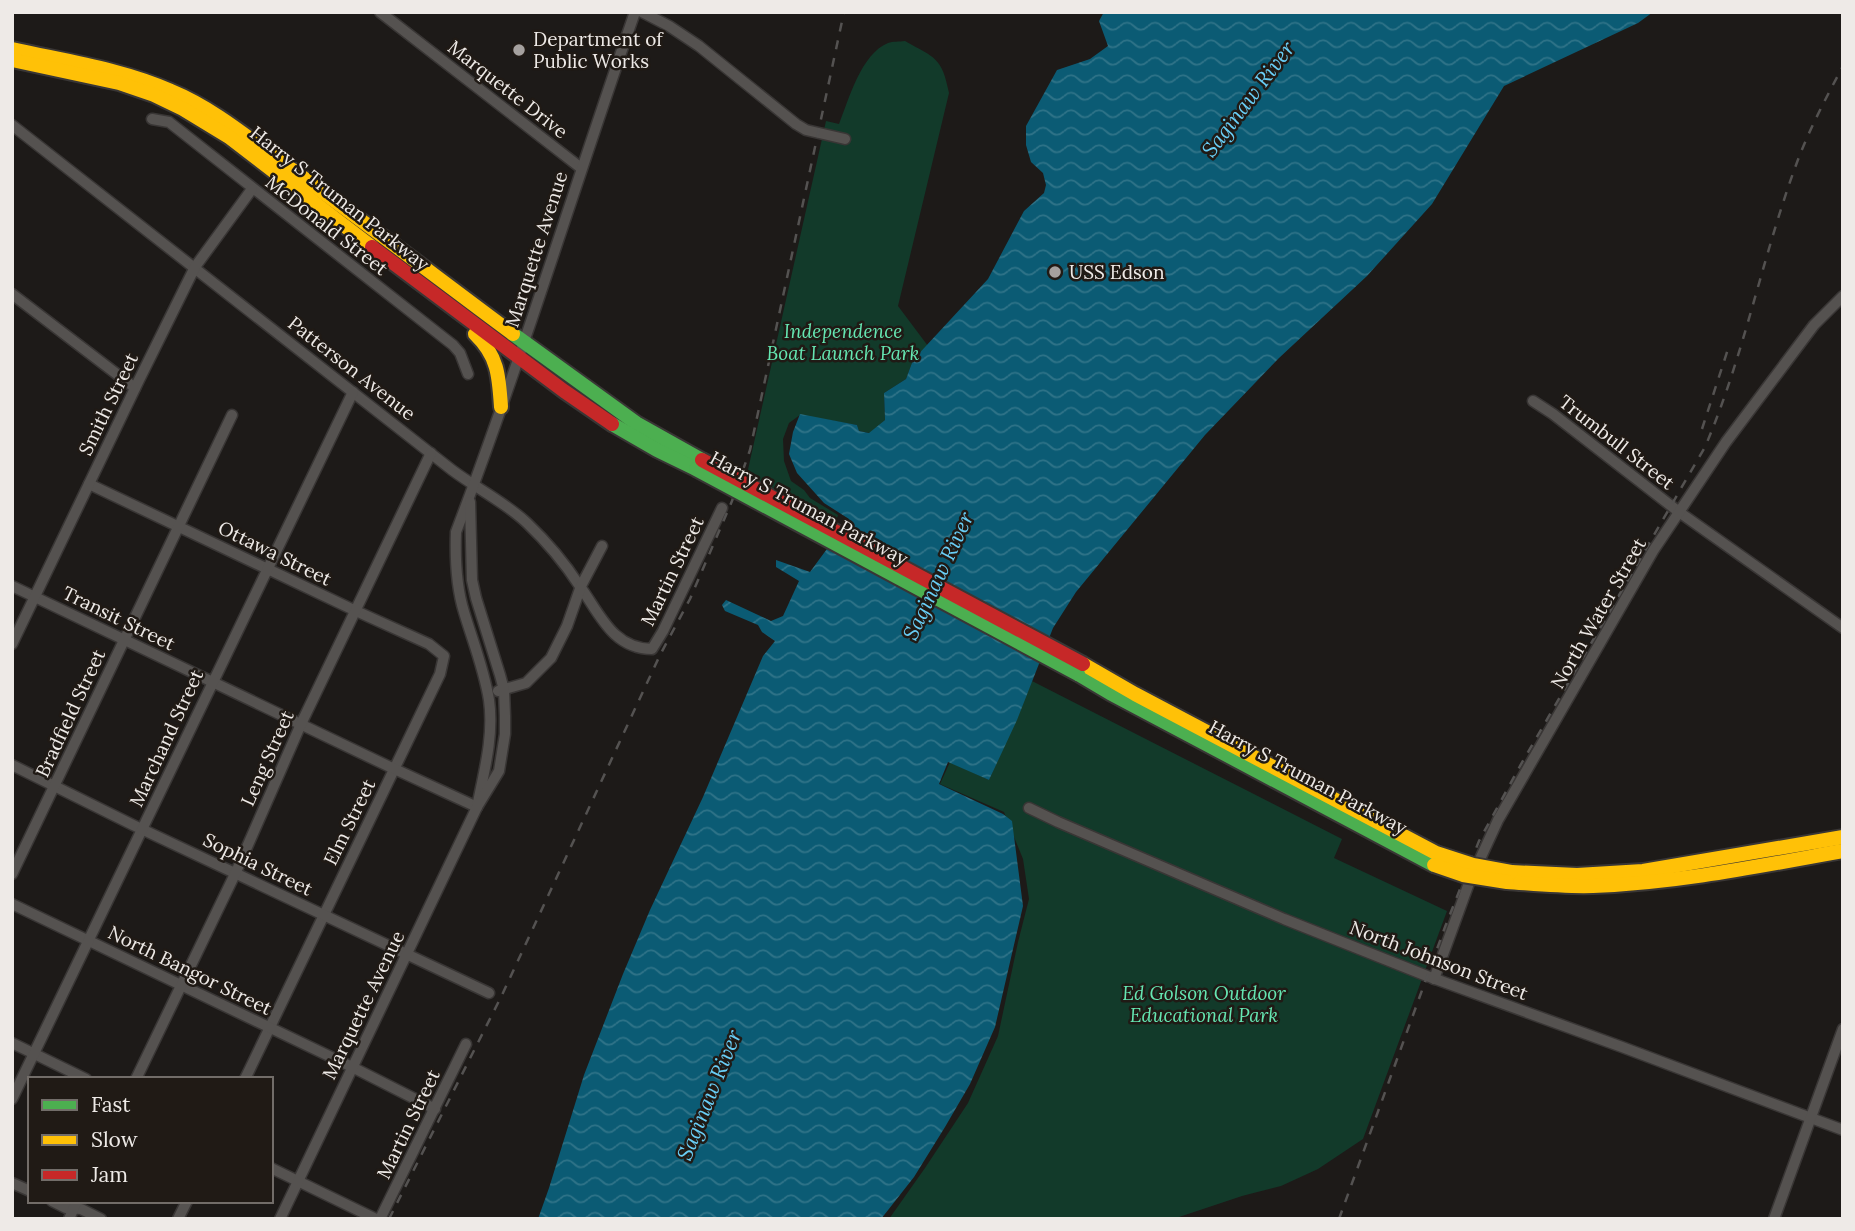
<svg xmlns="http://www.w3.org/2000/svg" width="1855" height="1231" font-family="Lora,serif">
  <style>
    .green { fill: #123a2a }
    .water { fill: url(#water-waves) }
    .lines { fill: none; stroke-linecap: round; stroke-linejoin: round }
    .street-casing { stroke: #393635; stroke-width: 13 }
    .fast-casing { stroke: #393635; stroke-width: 18 }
    .slow-casing { stroke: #393635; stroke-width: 18 }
    .jam-casing { stroke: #393635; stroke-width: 18 }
    .street { stroke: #555250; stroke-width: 10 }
    .fast { stroke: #4caf50; stroke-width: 14 }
    .slow { stroke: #ffc107; stroke-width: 14 }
    .jam { stroke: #c62828; stroke-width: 14 }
    .rail { stroke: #545251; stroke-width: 2.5; stroke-dasharray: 9 9; stroke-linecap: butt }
    .fast-bridge-casing { stroke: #393635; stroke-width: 18; stroke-linecap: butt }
    .slow-bridge-casing { stroke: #393635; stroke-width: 18; stroke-linecap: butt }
    .jam-bridge-casing { stroke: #393635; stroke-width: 18; stroke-linecap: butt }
    .fast-bridge { stroke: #4caf50; stroke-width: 14 }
    .slow-bridge { stroke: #ffc107; stroke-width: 14 }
    .jam-bridge { stroke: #c62828; stroke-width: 14 }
    .poi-dot { fill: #a5a19f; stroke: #201a15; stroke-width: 2.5 }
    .labels { text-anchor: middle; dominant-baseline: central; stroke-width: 5; stroke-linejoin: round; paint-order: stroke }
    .poi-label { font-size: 19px; fill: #eeeae7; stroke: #201a15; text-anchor: start }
    .street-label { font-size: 19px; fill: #eeeae7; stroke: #201a15 }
    .park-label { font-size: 19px; font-style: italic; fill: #65e6b2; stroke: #201a15 }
    .water-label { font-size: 21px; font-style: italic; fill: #69cef6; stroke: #201a15 }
  </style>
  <defs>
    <pattern id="water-waves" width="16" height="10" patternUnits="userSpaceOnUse" patternTransform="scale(1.75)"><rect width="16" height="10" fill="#0b5b74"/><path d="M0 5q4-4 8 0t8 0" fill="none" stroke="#2f7388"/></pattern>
  </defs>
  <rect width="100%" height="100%" fill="#1d1a18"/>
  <g class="green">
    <path d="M905,41C935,58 942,57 949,93L898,306L928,346L913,360L906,379L884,393L885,420L870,433L859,431L857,425L800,415L789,423L783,439L784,461L791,481L804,490L810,498L838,515L836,521L747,474L826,121L839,124C849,99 861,54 888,43C893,41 899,42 905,41Z"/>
    <polygon points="1032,681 1342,839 1334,858 1447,911 1363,1139 1318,1169 1281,1186 1242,1196 1173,1219 889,1219 925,1168 968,1103 998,1036 1018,942 1029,899 1023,859 1004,812 940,784 950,762 989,780"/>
  </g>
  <polygon class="water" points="1104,12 1653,12 1638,23 1504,86 1432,204 1367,276 1279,358 1205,435 1076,592 1053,628 1017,720 989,780 948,762 939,784 1003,814 1012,821 1023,906 995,1027 970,1084 945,1127 914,1177 881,1219 538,1219 549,1188 584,1075 623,974 650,910 703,797 763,656 775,641 762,632 758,625 725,611 722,605 726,600 771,621 783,616 799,581 776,567 776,560 810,572 849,519 824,503 797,473 789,454 793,432 800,414 857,425 859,431 869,433 885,420 884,393 906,379 913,360 988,279 1024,211 1044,193 1046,185 1043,173 1031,162 1026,145 1026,126 1057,70 1090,59 1108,46 1099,21"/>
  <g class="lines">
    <defs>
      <g id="street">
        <polyline points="380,12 581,168"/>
        <polyline points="642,12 669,26 699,46 796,124 806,130 845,139"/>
        <polyline points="152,119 169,122 453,345 460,353 468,374"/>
        <path d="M12,125L452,470C476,488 505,502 527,523C547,542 564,562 579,585C599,612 612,649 652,649L663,631L722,508"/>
        <polyline points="12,294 135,388"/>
        <polyline points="1533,401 1553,414 1679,512 1843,628"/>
        <polyline points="89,484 356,611 429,644 444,656 440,674 245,1079"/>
        <polyline points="12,586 388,766 477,807"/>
        <polyline points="12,644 139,380 195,267 252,189"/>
        <polyline points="498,691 526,683 551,658 567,626 581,586 602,546"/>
        <polyline points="12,765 133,825 489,993"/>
        <path d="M477,807C484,772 494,736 489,700C484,669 473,642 464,612C456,586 455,560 456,532C521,361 575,185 635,12"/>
        <polyline points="1029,808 1058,822 1284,919 1427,976 1622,1047 1843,1130"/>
        <polyline points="12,874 232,415"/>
        <polyline points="12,904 352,1067 435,1109"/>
        <polyline points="1434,979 1469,883 1498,820 1653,551 1726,442 1814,325 1843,296"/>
        <polyline points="12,1043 86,1079"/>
        <polyline points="136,1079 236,872 301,724 431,453"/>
        <polyline points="12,1099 353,392"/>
        <polyline points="271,1168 376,1219"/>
        <polyline points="12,1183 30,1191"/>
        <polyline points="52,1201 66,1208 81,1209 101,1219"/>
        <polyline points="69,1219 77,1201"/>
        <polyline points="178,1219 187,1201"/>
        <polyline points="280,1219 477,807 499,771 505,734 505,716 504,690 500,675 476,598 472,580 470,502"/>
        <polyline points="380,1219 466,1044"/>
        <polyline points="1774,1219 1843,1029"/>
      </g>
      <g id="fast">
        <polyline points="513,334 636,423 702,460"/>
        <polyline points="612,424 657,450 696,469"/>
        <polyline points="1078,674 1110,693 1434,865"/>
      </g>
      <g id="slow">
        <path d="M12,49C65,61 121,69 171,91C215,109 253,142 291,169C366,223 439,279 513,334"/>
        <polyline points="12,60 119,83 154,95 183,109 229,137 372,247"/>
        <path d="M475,334C498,356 499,376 501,407"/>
        <polyline points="1083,664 1135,694 1436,853"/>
        <polyline points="1511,872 1577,875 1643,871 1843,837"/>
        <path d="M1507,882C1536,884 1564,887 1593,886C1677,883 1760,866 1843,851"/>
      </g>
      <polyline id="jam" points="372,247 564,391 612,424"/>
    </defs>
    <use href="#street" class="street-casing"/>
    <use href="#fast" class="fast-casing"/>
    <use href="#slow" class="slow-casing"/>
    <use href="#jam" class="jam-casing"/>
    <use href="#street" class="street"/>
    <use href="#fast" class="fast"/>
    <use href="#slow" class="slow"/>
    <use href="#jam" class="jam"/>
    <g class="rail">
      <polyline points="1702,429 1729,346"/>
      <polyline points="389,1219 502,995 660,655 690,599 732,501 750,450 844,12"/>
      <path d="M1339,1219L1445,927L1479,841L1520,766L1705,447C1745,354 1763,252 1799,157C1811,126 1827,96 1843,66"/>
    </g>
    <defs>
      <polyline id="fast-bridge" points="696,469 1078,674"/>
      <g id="slow-bridge">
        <polyline points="1436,853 1473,865 1511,872"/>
        <polyline points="1434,865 1463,875 1507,882"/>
      </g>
      <polyline id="jam-bridge" points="702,460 1083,664"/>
    </defs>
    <use href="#fast-bridge" class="fast-bridge-casing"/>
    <use href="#slow-bridge" class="slow-bridge-casing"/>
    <use href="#jam-bridge" class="jam-bridge-casing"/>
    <use href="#fast-bridge" class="fast-bridge"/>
    <use href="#slow-bridge" class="slow-bridge"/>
    <use href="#jam-bridge" class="jam-bridge"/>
  </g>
  <g class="poi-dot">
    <circle cx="519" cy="50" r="7"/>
    <circle cx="1055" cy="272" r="7"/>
  </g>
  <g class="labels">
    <g class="poi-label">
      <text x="533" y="39">Department of<tspan x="533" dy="22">Public Works</tspan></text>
      <text x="1069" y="272">USS Edson</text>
    </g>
    <g class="street-label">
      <text transform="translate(508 89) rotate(38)">Marquette Drive</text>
      <text transform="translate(340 198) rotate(38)">Harry S Truman Parkway</text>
      <text transform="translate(327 225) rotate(38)">McDonald Street</text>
      <text transform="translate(536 249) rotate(-72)">Marquette Avenue</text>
      <text transform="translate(352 368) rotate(38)">Patterson Avenue</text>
      <text transform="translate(108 404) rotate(-64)">Smith Street</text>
      <text transform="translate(1617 442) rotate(38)">Trumbull Street</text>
      <text transform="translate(809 508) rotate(28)">Harry S Truman Parkway</text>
      <text transform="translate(275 553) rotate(26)">Ottawa Street</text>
      <text transform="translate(672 571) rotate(-64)">Martin Street</text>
      <text transform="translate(1598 613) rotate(-60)">North Water Street</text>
      <text transform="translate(119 618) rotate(26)">Transit Street</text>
      <text transform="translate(70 713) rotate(-65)">Bradfield Street</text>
      <text transform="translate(166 738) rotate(-65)">Marchand Street</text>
      <text transform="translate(267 758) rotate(-66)">Leng Street</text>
      <text transform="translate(1308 777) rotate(28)">Harry S Truman Parkway</text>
      <text transform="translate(349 822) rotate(-64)">Elm Street</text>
      <text transform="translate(258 864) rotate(26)">Sophia Street</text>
      <text transform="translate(1439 960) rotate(21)">North Johnson Street</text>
      <text transform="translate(190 970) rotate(26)">North Bangor Street</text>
      <text transform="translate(363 1005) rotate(-64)">Marquette Avenue</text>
      <text transform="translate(408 1124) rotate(-64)">Martin Street</text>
    </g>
    <g class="park-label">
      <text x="843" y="331">Independence<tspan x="843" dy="22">Boat Launch Park</tspan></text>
      <text x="1204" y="993">Ed Golson Outdoor<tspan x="1204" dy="22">Educational Park</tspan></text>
    </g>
    <g class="water-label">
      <text transform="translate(1248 99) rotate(-53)">Saginaw River</text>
      <text transform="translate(938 576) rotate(-65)">Saginaw River</text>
      <text transform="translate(709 1095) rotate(-68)">Saginaw River</text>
    </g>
  </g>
  <rect width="1855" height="1231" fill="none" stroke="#eeeae7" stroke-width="28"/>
  <rect x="28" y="1077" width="245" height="126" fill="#201a15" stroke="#726d69" stroke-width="2"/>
  <rect x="42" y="1100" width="35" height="10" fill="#4caf50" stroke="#726d69" stroke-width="2"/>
  <text x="91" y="1112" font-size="21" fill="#eeeae7">Fast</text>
  <rect x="42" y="1135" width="35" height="10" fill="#ffc107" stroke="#726d69" stroke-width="2"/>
  <text x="91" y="1147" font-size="21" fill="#eeeae7">Slow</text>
  <rect x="42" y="1170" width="35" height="10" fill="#c62828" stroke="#726d69" stroke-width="2"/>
  <text x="91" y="1182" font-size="21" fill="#eeeae7">Jam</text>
</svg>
